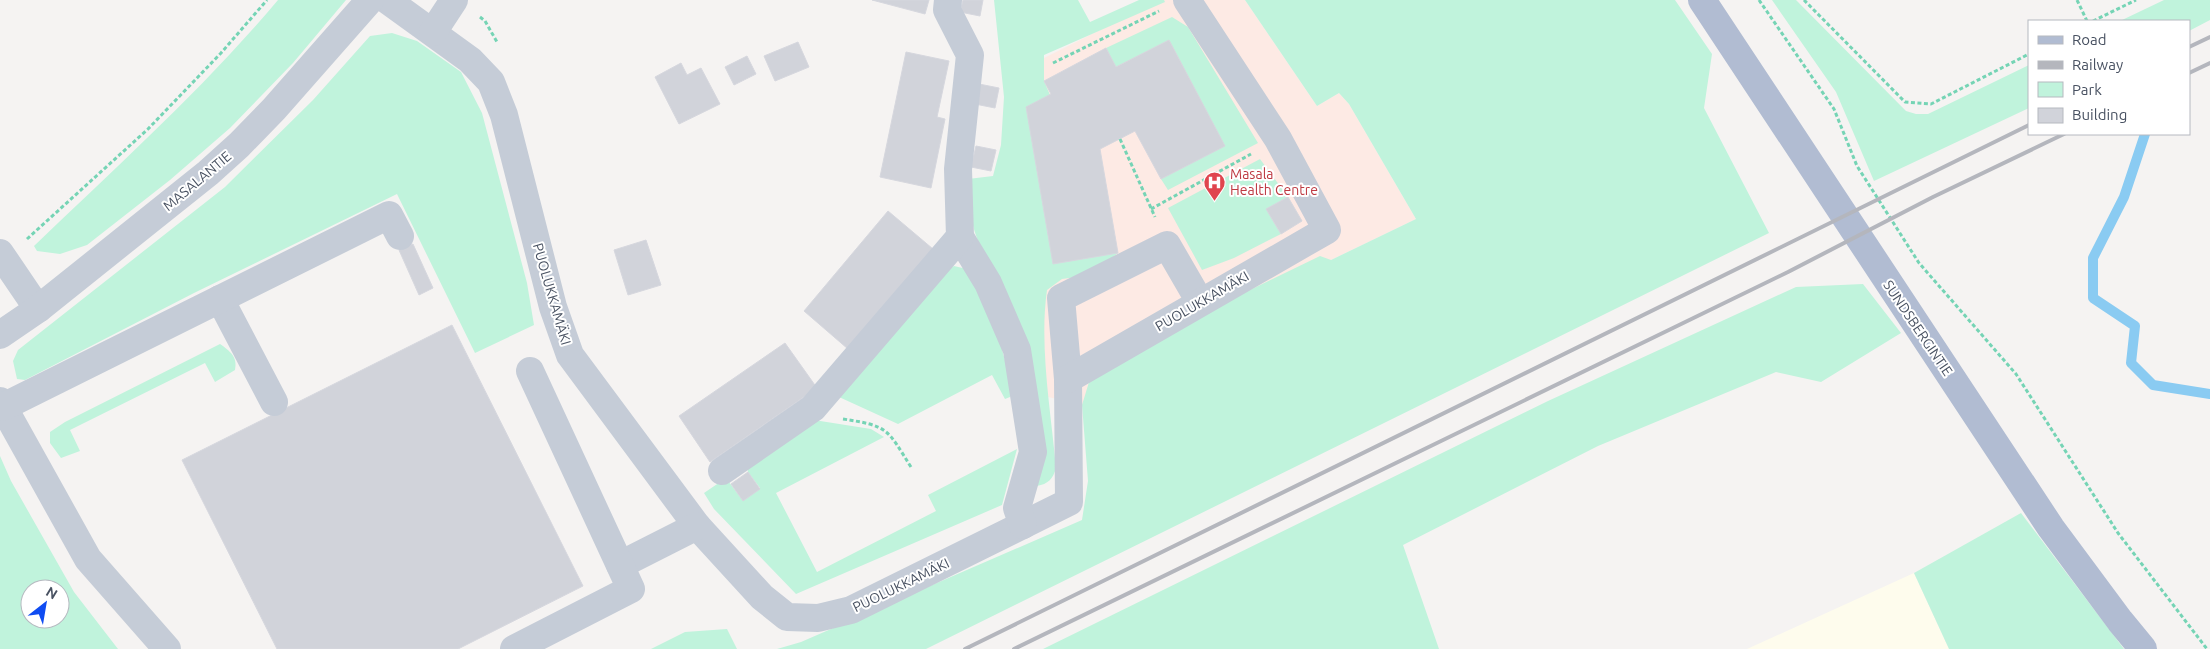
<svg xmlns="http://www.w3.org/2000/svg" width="2210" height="649" font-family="Ubuntu,sans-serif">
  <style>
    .commercial { fill: #fefced }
    .medical { fill: #fdeae4 }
    .green { fill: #c0f3dc; fill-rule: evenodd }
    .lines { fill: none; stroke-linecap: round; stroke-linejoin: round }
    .stream { stroke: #8acbf2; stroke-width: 10 }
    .building { fill: #d1d3da; stroke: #d6d7de }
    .path { stroke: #75d4b5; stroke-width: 3; stroke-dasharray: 4 2.5; stroke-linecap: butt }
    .minor { stroke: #c5ccd7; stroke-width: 28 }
    .major { stroke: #b1bcd2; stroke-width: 28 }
    .rail { stroke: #b4b6bd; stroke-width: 4 }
    .labels { text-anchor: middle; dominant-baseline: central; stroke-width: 4; stroke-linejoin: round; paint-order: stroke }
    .health-label { font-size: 14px; fill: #be3a42; stroke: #fff; text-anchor: start }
    .street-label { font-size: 14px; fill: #485161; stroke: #fff }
  </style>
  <rect width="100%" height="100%" fill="#f5f3f2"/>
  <polygon class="commercial" points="1914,573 1949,649 1747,649"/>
  <polygon class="medical" points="1160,0 1245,0 1317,106 1339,93 1349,104 1416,219 1331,260 1105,410 1048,397 1006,77"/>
  <g class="green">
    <path d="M278,0H346L293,63L230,128L170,180L87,245L60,254L37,251L34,246C117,166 203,89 278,0Z"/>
    <path d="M994,0H1078L1090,22L1139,0H1164L1165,2L1044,55V81L1118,253L1104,264L1077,277L1062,279L1047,290C1039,346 1051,412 1056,468C1053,479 1048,484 1037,486L986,260C972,228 968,214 968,179L993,176L1001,145L1004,97Z"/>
    <polygon points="1245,0 1675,0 1712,54 1704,108 1769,233 926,649 777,649 801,642 1082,520 1088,481 1082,405 1089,382 1223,303 1320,256 1331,260 1416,219 1349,104 1339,93 1317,106"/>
    <polygon points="1772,0 1796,0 1906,111 1916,114 1928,114 2029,65 2029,108 1874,181 1836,92"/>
    <polygon points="2164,0 2210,0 2210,20 2189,31 2189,21 2120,21"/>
    <polygon points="1172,17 1188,27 1258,143 1168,190 1161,179 1224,145 1169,40 1116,67 1106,48"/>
    <polygon points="392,33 417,41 461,72 482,113 527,283 534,325 475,353 397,194 194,293 25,380 17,379 13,361 18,350 225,187 313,100 370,36"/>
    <polygon points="1260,159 1288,197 1267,210 1281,234 1234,258 1202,270 1168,208"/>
    <polygon points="954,266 967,269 998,334 1013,391 1010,397 1005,399 992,375 898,424 839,397 939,276"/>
    <polygon points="1863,284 1901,333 1821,382 1776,372 1598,446 1403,545 1439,649 1043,649 1548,401 1796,287"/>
    <path d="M220,344C230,351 238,357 235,370L215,382L205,363L70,430L80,451L61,458L50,443V432L65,422Z"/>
    <polygon points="814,420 871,429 884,437 776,493 817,572 936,511 928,495 1017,449 1002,505 796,594 714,509 704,493 726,478 743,501 760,488 748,472 747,465"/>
    <path d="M0,456L11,481L74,592L118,649H0ZM30,589H60V619H30Z"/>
    <polygon points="2021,513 2124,649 1949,649 1914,573"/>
    <polygon points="727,629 737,649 651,649 685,632"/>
  </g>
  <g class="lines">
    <polyline class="stream" points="2145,134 2124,197 2093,258 2093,298 2135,326 2131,363 2153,385 2210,394"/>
  </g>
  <g class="building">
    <polygon points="872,0 929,0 925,14"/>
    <polygon points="963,0 983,0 980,16 960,12"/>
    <polygon points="1169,40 1225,146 1161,179 1135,131 1100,149 1118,253 1053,264 1026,107 1051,94 1044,81 1106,48 1116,67"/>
    <polygon points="798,42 809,67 775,81 764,56"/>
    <polygon points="906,52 949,61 937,117 945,119 931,188 880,177"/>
    <polygon points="747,56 756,74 734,85 725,67"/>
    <polygon points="681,63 687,75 701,68 720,104 679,124 655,77"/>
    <polygon points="979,84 999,88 995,108 975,104"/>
    <polygon points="976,146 996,150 991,171 971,167"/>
    <polygon points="1288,197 1302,221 1281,234 1266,209"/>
    <polygon points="888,211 933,249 848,349 804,311"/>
    <polygon points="646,240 661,285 628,295 614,250"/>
    <polygon points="413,244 433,288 419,295 399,250"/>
    <polygon points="452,325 583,586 458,649 277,649 182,460"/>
    <polygon points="785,343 817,388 710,462 679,416"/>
    <polygon points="748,472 760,489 743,501 731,484"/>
  </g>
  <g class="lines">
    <g class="path">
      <polyline points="1759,0 1834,109 1857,166 1919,263 2016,374 2118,533 2207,649"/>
      <polyline points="1804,0 1905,102 1931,104 2029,54"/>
      <polyline points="2077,0 2087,21"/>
      <polyline points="480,17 485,21 497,42"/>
      <polyline points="2093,21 2136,0"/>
      <polyline points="1053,63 1159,11"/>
      <polyline points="1120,139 1155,217"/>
      <polyline points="1151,209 1251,154"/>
      <polyline points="27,239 148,129 221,53 267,0"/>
      <path d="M843,419C889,426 887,429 911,467"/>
    </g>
    <g class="minor">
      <polyline points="387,0 470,60 491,82 504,115 553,307 570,355 697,526 762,597 787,617 818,618 851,610 1069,502 1068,379 1061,298 1167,245 1200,302"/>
      <polyline points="433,32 454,0"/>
      <polyline points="960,237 988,283 1017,350 1033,452 1017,508 1023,525"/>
      <polyline points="0,253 38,309"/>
      <polyline points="220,299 274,402"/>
      <polyline points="0,335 38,309 208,173 239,145 274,109 370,0"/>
      <polyline points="1068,379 1327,230 1278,139 1187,0"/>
      <polyline points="0,401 88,559 167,649"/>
      <polyline points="3,407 389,215 400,236"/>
      <polyline points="722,471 813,408 960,237 958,169 970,55 947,10 948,0"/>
      <polyline points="620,565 697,526"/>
      <polyline points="514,649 631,589 530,371"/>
    </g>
    <polyline class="major" points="1702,0 2051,528 2120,621 2143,649"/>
    <g class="rail">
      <polyline points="2189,47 2210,37"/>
      <polyline points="2189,73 2210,63"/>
      <polyline points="965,649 2029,125"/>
      <polyline points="1014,649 1788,272 1933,197 2064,134"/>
    </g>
  </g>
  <defs>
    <symbol id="hospital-pin" viewBox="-11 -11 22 30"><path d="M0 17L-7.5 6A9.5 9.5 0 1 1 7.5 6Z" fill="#e0444e" stroke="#fff"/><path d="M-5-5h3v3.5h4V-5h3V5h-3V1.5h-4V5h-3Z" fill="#fff"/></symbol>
  </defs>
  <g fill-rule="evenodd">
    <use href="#hospital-pin" x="1202" y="170" width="25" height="34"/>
  </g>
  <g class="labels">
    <g class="health-label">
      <text x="1230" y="174">Masala<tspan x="1230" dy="16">Health Centre</tspan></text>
    </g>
    <g class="street-label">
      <text transform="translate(197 181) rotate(-40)">MASALANTIE</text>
      <text transform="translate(552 294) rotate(74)">PUOLUKKAMÄKI</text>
      <text transform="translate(1202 301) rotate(-30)">PUOLUKKAMÄKI</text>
      <text transform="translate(1918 328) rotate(56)">SUNDSBERGINTIE</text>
      <text transform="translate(901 585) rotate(-26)">PUOLUKKAMÄKI</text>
    </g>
  </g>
  <rect x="2028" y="20" width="162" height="115" fill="#ffffff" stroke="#b6b9c0"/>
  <rect x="2038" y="36" width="25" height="8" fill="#b1bcd2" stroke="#b6b9c0"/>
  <text x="2072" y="45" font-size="15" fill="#485161">Road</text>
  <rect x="2038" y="61" width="25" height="8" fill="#b4b6bd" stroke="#b6b9c0"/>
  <text x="2072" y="70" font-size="15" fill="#485161">Railway</text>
  <rect x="2038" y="82" width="25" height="15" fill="#c0f3dc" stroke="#b6b9c0"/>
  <text x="2072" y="95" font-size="15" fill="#485161">Park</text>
  <rect x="2038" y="108" width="25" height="15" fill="#d1d3da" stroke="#b6b9c0"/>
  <text x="2072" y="120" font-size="15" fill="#485161">Building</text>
  <g transform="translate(45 604) rotate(31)"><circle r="24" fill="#ffffff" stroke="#b6b9c0"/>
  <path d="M0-4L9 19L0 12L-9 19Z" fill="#0f4cf2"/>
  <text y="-8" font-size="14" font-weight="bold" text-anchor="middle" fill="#485161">N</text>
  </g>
</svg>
